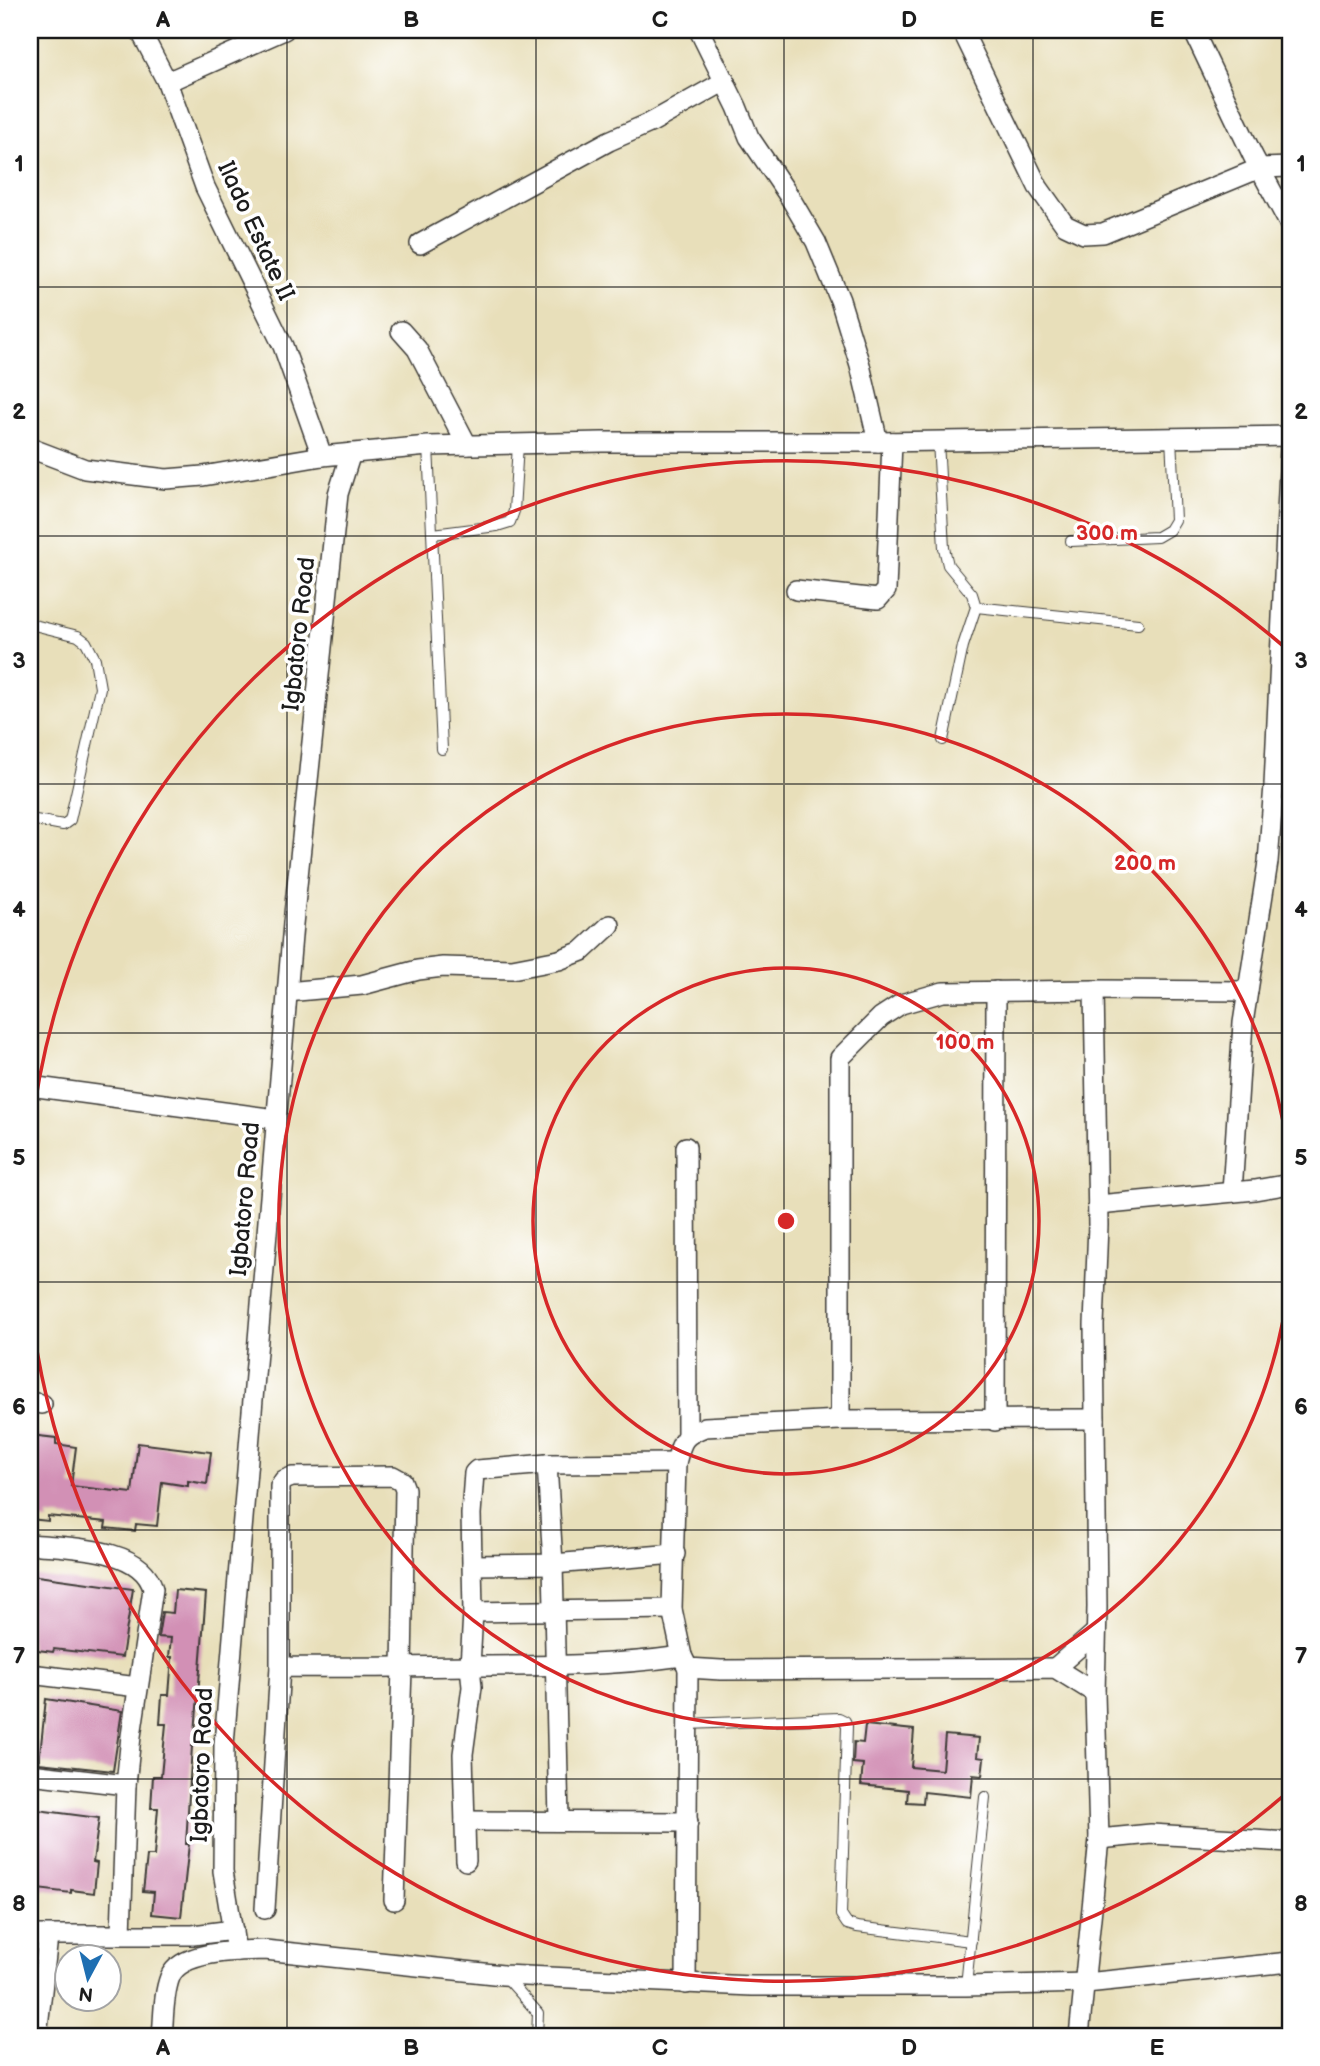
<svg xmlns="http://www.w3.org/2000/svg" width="1320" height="2066" font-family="'Balsamiq Sans',sans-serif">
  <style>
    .building { fill: #d290b5 }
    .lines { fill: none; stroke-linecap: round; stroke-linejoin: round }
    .service-casing { stroke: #3b3934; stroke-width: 12 }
    .minor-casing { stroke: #3b3934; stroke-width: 22 }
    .service { stroke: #fff; stroke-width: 10 }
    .minor { stroke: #fff; stroke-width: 19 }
    .grid { fill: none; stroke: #1c1c1c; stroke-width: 2; stroke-opacity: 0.55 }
    .ring { fill: none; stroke: #d62828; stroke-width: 3.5 }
    .labels { text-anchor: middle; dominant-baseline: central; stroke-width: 7; stroke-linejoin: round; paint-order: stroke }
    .street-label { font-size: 24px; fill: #1c1c1c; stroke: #fff }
    .centre { fill: #d62828; stroke: #fff; stroke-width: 3.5 }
    .ring-label { font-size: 21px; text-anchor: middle; font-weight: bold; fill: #d62828; stroke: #fff; stroke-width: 7; stroke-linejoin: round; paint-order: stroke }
    .neatline { fill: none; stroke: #1c1c1c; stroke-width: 2.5 }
    .grid-label { font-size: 23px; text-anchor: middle; font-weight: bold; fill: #1c1c1c }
  </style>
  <rect width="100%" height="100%" fill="#fff"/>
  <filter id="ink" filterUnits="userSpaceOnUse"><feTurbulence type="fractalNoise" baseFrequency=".0143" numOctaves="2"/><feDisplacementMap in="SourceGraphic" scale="14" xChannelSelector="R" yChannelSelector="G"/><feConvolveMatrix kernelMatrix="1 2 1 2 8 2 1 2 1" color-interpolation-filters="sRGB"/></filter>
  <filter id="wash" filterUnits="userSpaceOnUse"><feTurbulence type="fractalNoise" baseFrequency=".00686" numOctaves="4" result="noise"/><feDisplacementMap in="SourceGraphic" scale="28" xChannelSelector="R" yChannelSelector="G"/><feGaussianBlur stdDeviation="1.57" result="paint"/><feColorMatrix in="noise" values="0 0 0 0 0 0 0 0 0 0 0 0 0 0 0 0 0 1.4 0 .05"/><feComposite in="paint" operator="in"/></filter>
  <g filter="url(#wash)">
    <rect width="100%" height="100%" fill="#e8dfba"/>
    <g id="blocks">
      <g class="building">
        <polygon points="30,1435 56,1438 56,1444 76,1447 71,1486 132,1493 138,1443 211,1452 207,1484 188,1481 188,1486 162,1482 157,1526 136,1524 135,1531 105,1528 106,1522 48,1516 48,1521 30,1519"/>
        <polygon points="30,1575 133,1589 122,1657 54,1649 53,1652 30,1649"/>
        <polygon points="175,1590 206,1593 194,1746 192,1746 186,1844 189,1844 181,1917 152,1914 154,1892 143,1891 147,1856 154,1856 158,1808 151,1808 153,1776 161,1776 166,1724 160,1724 162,1695 169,1695 172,1657 169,1657 171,1638 158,1637 162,1612 173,1613"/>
        <polygon points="46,1699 122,1711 113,1771 39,1763"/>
        <polygon points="865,1725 914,1730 911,1767 942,1770 945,1735 979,1738 977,1757 984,1758 982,1776 973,1775 971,1797 924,1792 923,1803 907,1802 908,1790 861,1785 863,1764 853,1763 854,1742 863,1743"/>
        <polygon points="30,1809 99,1818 93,1862 97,1863 94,1893 71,1890 71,1893 37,1889 38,1885 30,1884"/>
      </g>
    </g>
  </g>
  <g filter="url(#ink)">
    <use href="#blocks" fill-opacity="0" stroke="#3b3934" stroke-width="2"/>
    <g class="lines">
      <defs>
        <g id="service">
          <polyline points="938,441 944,548 948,565 972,594 976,607 963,646 943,740"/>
          <polyline points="428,446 442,749"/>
          <polyline points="433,534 497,526 510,522 514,511 518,444"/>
          <polyline points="1071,541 1157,537 1169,530 1175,520 1171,437"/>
          <polyline points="976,607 1138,624"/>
          <polyline points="30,624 78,636 86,642 95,659 100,688 70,820 63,825 30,819"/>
          <polyline points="688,1724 839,1718 845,1721 847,1726 841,1915 847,1924 857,1927 971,1941"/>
          <polyline points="505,1976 538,2013 537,2036"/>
          <polyline points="966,1986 985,1797"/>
          <polyline points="296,2036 296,2035"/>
        </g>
        <g id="minor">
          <polyline points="140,30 167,82 205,187 283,346 322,456"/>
          <polyline points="699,30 737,107 749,137 789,196 816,242 840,300 860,365 878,442"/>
          <polyline points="962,30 1038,187 1065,225 1084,234 1103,233 1260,168 1290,167"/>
          <polyline points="1193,30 1253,156 1290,225"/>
          <polyline points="167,82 284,30"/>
          <polyline points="420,244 609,141 652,122 725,81"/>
          <polyline points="401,331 417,349 467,445"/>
          <polyline points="30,448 85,469 166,479 203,476 322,456 428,446 602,442 878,442 1290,436"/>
          <polyline points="796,590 878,599 886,590 892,442"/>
          <polyline points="287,992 362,985 418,970 443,967 512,969 559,960 582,951 610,925"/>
          <polyline points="30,1086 276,1119"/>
          <polyline points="686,1147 687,1434"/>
          <polyline points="1232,1192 1243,1023 1268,862 1274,785 1290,450"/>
          <polyline points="1098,1205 1255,1190 1290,1184"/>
          <polyline points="30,1402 42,1404"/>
          <polyline points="840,1420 840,1058 881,1017 901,1004 943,992 1094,990 1248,991"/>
          <polyline points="995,1421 996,991"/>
          <polyline points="547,1464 553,1564 559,1820"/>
          <path d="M30,1544C66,1548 142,1546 153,1589L131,1736L126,1785L121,1934"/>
          <polyline points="472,1565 553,1564 675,1554"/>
          <polyline points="473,1612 672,1609"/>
          <path d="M682,1656L672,1609L676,1463C682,1440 682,1436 705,1427L840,1420L1095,1419"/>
          <path d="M280,1667C345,1668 409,1667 473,1666C544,1666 613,1666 682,1656L688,1668L721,1670L1055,1668L1095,1693"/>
          <polyline points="1055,1668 1096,1632"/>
          <polyline points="30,1674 138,1687"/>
          <polyline points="30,1774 126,1785"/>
          <polyline points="465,1821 688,1822"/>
          <polyline points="1099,1839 1151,1834 1290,1842"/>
          <polyline points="466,1861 463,1754 472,1687 470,1666 473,1612 471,1514 474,1473 477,1470 547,1464 676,1463"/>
          <polyline points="265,1909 280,1667 280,1486 284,1480 292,1477 393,1476 402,1481 405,1489 402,1669 394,1900"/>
          <polyline points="30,1935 193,1935 233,1930"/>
          <polyline points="236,1951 223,1871 224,1744 293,924 338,494 351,453"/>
          <polyline points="686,1984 688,1668"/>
          <polyline points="37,2036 48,1937"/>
          <path d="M162,2036C164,2017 163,1995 170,1977C181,1950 240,1951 265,1950L503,1975L752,1986H966L1086,1983L1290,1962"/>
          <polyline points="1079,2036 1099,1839 1095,1693 1097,1607 1094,1325 1098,1225 1094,990"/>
        </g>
      </defs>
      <use href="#service" class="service-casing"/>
      <use href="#minor" class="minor-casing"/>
      <use href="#service" class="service"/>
      <use href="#minor" class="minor"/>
    </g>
  </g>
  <path class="grid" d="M287,30V2036M536,30V2036M784,30V2036M1033,30V2036M30,287H1290M30,536H1290M30,784H1290M30,1033H1290M30,1282H1290M30,1530H1290M30,1779H1290"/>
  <g class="ring">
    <circle cx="786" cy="1221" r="253"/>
    <path d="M1290 1274A507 507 0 1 1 1290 1168"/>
    <path d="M1290 1790A760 760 0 0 1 30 1300M30 1142A760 760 0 0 1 1290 652"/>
  </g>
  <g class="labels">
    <g class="street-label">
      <text transform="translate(256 231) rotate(65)">Ilado Estate II</text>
      <text transform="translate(299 634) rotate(-84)">Igbatoro Road</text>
      <text transform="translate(245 1199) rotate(-85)">Igbatoro Road</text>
      <text transform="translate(202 1765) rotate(-88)">Igbatoro Road</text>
    </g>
  </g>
  <circle cx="786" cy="1221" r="10" class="centre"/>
  <g class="ring-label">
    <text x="1107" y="540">300 m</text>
    <text x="1145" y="870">200 m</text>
    <text x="965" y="1049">100 m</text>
  </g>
  <rect width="1320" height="2066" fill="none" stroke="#fff" stroke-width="77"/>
  <g transform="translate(88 1978) rotate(187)"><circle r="33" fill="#ffffff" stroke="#a4a4a4" stroke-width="2"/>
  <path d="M0-5L12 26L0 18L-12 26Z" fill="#1f6fb2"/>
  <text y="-10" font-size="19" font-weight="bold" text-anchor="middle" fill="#1c1c1c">N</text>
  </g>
  <rect x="38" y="38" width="1244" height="1990" class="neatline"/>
  <g class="grid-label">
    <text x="163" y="27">A</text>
    <text x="411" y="27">B</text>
    <text x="660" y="27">C</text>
    <text x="909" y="27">D</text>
    <text x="1157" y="27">E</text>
    <text x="19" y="171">1</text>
    <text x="1301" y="171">1</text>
    <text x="19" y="419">2</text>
    <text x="1301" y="419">2</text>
    <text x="19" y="668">3</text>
    <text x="1301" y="668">3</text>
    <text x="19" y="917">4</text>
    <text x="1301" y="917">4</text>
    <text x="19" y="1165">5</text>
    <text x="1301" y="1165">5</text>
    <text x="19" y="1414">6</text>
    <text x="1301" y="1414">6</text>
    <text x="19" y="1663">7</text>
    <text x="1301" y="1663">7</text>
    <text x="19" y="1911">8</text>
    <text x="1301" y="1911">8</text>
    <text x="163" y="2055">A</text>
    <text x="411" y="2055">B</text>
    <text x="660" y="2055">C</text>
    <text x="909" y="2055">D</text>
    <text x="1157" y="2055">E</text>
  </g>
</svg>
